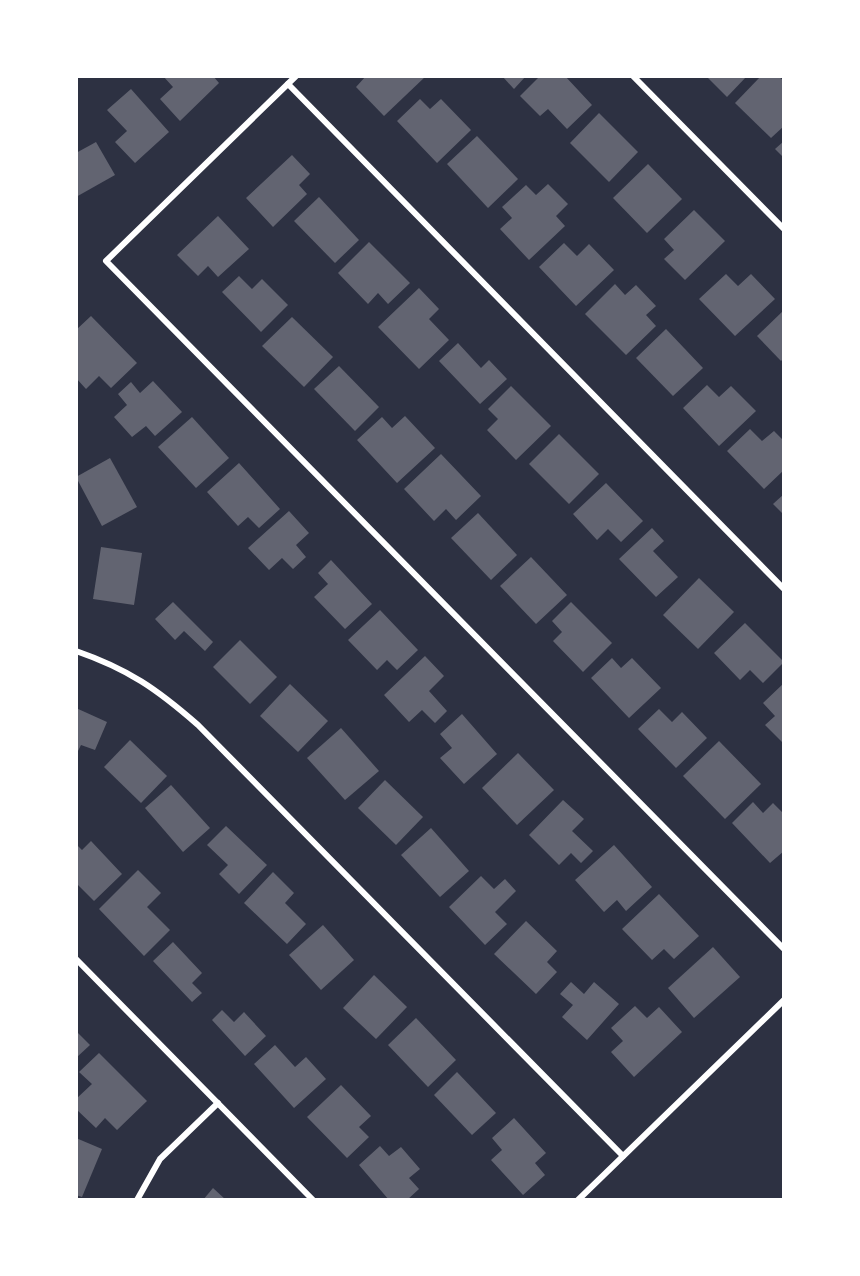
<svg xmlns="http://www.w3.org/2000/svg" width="860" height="1276" font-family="'Varela Round',sans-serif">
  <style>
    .building { fill: #626471 }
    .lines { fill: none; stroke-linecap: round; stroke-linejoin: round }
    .minor { stroke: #fff; stroke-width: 6 }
  </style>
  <rect width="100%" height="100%" fill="#2d3142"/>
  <g class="building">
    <polygon points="163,76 213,76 219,83 180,121 160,99 173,87"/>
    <polygon points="366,76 426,76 384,116 356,87"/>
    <polygon points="502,76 526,76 514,89"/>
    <polygon points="540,76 565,76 592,105 567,129 548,109 540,116 520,96"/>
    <polygon points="706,76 747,76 727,97"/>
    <polygon points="761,76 778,76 784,81 784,126 771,138 735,103"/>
    <polygon points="131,89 169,132 135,163 115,142 127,131 107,110"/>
    <polygon points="420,99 430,109 441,99 471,130 437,163 397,121"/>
    <polygon points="599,113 638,152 609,182 570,143"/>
    <polygon points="477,136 518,179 488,208 447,164"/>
    <polygon points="784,141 784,158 775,149"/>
    <polygon points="96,142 115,175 76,197 76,153"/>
    <polygon points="292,155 310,174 299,185 307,194 273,227 246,198"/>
    <polygon points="648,164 682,199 647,233 613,198"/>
    <polygon points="548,184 568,204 556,216 565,226 529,260 500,229 512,218 502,207 526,185 536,195"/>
    <polygon points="319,197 359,240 335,263 294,221"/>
    <polygon points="694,210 725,241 685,280 664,259 674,250 664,239"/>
    <polygon points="218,216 249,249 218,277 208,266 198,276 177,255"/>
    <polygon points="369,242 410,283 388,304 378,293 368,304 338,273"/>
    <polygon points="564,243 577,256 589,244 614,270 576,306 539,267"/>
    <polygon points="726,274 738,286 751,274 775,299 735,336 699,299"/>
    <polygon points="239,276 252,289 262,279 288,305 261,332 222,292"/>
    <polygon points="615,284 625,295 636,285 656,306 646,315 656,326 626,355 585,314"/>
    <polygon points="419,288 439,309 429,319 449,340 419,369 378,327"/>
    <polygon points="784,310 784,358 781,361 757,336"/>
    <polygon points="91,316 137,363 111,388 99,376 86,389 76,378 76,330"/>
    <polygon points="292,317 333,357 304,387 262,346"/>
    <polygon points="666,329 703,368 673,396 636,358"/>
    <polygon points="458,343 481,368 489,360 507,379 480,404 439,361"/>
    <polygon points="339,366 379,407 355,431 314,389"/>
    <polygon points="153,381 182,412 155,436 146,426 132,437 114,417 127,405 118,394 131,382 140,393"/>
    <polygon points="707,385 719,397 731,386 756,411 719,446 683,408"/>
    <polygon points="511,386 551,426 516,460 487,430 498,419 488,409"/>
    <polygon points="405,416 435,448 397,483 357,440 382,417 392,428"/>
    <polygon points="192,417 229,458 196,488 158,447"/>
    <polygon points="750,429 762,441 774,431 784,441 784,470 764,489 727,451"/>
    <polygon points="559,434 599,474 569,504 529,464"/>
    <polygon points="441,454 481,496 456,520 446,509 434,521 404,489"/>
    <polygon points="110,458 137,507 102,526 76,477"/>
    <polygon points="239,463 280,509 259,528 248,517 238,526 207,492"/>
    <polygon points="606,483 643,521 621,542 608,529 597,540 573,514"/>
    <polygon points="784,494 784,515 773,504"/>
    <polygon points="289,511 309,533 296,545 306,557 293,569 282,558 269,570 248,548"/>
    <polygon points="478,513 517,555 491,580 451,538"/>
    <polygon points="652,528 664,541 653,551 678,577 656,597 619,559"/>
    <polygon points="101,547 142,553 134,605 93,599"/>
    <polygon points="531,557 567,595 536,624 500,586"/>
    <polygon points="331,560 372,604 345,629 314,597 328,584 318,573"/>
    <polygon points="699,578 734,612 698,649 663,615"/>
    <polygon points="173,602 213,642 205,651 184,631 175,640 155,619"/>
    <polygon points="571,602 612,643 583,672 553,641 562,632 552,621"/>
    <polygon points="380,610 418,650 397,670 387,660 377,670 348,640"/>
    <polygon points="745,623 784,662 763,683 750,670 740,680 714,653"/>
    <polygon points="240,640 277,677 250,704 213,667"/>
    <polygon points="425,656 444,676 429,691 447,711 435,723 422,710 409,722 384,695"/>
    <polygon points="612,658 621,668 632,658 661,688 629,718 591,678"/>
    <polygon points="784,683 784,744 765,725 775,716 763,703"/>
    <polygon points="290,684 328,721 298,752 260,716"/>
    <polygon points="76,708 107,722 95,750 81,745 76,755"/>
    <polygon points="659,709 672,722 682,712 707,738 676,768 638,729"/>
    <polygon points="462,714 497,754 464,784 440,758 452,748 440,734"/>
    <polygon points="341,728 379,771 345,800 307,758"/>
    <polygon points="130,740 167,776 141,803 104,767"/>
    <polygon points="719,741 761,784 725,819 683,776"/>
    <polygon points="518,753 554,790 517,825 482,788"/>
    <polygon points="385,780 423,817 396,845 358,808"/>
    <polygon points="171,785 210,828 183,852 145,808"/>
    <polygon points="563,800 584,819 572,831 593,851 581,863 571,853 559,865 529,835"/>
    <polygon points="753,802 763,813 773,803 784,814 784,851 770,863 732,823"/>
    <polygon points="226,826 267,865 239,894 219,874 228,865 207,845"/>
    <polygon points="431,828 469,871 440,897 401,855"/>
    <polygon points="91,841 122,874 94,901 76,883 76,844 82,850"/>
    <polygon points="614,845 652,887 626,911 617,900 604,912 575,880"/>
    <polygon points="138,870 161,893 147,907 170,930 144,956 99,909"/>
    <polygon points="273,872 294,893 285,903 306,924 287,944 244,903"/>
    <polygon points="481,876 494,889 505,879 516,891 495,912 507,924 485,945 449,907"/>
    <polygon points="659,894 699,936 674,959 664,949 652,960 622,929"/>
    <polygon points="526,921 557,951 547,962 557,972 536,994 494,954"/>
    <polygon points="323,925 354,960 321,990 289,955"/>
    <polygon points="173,942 202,973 192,983 202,993 192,1002 153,961"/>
    <polygon points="713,947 740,977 694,1018 668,988"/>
    <polygon points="374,975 407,1007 376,1039 343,1008"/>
    <polygon points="571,982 584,994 594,982 619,1004 587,1040 562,1017 573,1005 560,994"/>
    <polygon points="635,1006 647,1018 659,1007 682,1032 634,1077 611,1052 623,1041 611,1028"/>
    <polygon points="222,1010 234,1022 244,1012 266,1036 245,1056 212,1020"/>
    <polygon points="416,1018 456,1060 428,1087 388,1045"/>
    <polygon points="76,1031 90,1045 76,1058"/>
    <polygon points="275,1045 295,1067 306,1057 326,1079 294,1108 254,1064"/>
    <polygon points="99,1053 147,1101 117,1130 105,1118 96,1128 76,1109 76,1099 92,1084 79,1072"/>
    <polygon points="457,1072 496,1113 472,1135 434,1095"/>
    <polygon points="341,1085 371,1116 359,1127 369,1137 347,1158 307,1117"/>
    <polygon points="514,1118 546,1153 535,1163 545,1175 523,1195 491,1160 502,1150 492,1138"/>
    <polygon points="76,1138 102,1149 82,1197 76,1195"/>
    <polygon points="380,1146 389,1156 401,1147 420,1169 409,1178 419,1189 407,1200 389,1200 359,1165"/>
    <polygon points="213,1188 226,1200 203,1200"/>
  </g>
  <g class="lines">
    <g class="minor">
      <polyline points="296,76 106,261 784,949"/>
      <polyline points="633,76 784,229"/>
      <polyline points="288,84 784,589"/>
      <path d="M76,651C128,669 157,689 198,725L623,1156"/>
      <polyline points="76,959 313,1200"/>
      <polyline points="137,1200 160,1159 218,1103"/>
      <polyline points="578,1200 784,1000"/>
    </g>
  </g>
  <rect width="860" height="1276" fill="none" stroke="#ffffff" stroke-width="156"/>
</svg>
